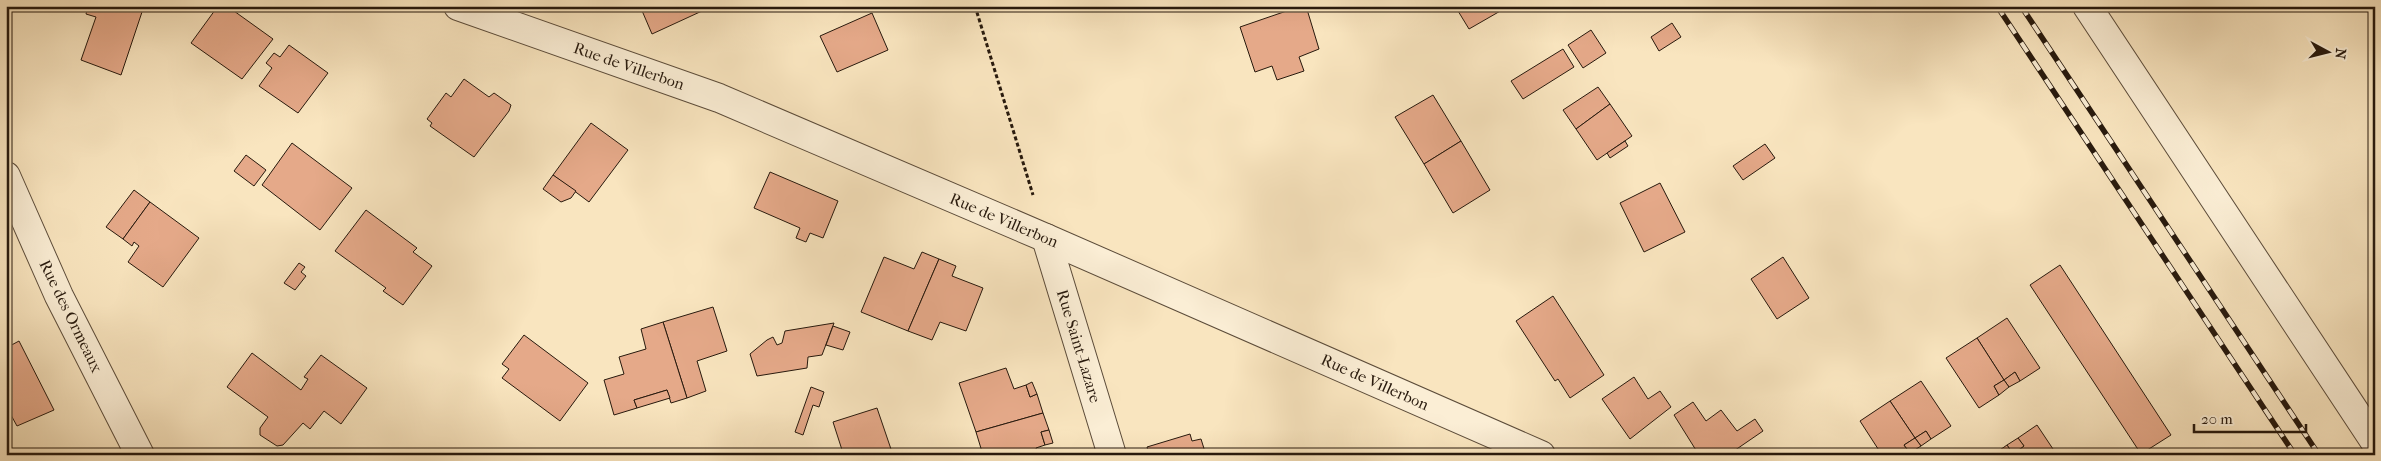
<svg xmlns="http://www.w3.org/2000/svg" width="2381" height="461" font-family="'IM FELL French Canon',serif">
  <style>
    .building { fill: #e5a989; stroke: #27190d }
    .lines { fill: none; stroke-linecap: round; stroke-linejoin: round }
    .street-casing { stroke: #5c4c3a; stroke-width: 30 }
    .path { stroke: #27190d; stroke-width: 3; stroke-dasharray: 4 2.5; stroke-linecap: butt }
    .street { stroke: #fbeed5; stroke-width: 28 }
    .rail-casing { stroke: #27190d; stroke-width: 5.5 }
    .rail { stroke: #fbeed5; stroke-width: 4; stroke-dasharray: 11; stroke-linecap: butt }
    .labels { text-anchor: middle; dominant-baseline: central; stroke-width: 4.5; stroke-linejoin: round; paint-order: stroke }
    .street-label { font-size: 16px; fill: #27190d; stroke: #fbeed5 }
  </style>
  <rect width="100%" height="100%" fill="#f9e5bf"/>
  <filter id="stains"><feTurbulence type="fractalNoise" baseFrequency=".004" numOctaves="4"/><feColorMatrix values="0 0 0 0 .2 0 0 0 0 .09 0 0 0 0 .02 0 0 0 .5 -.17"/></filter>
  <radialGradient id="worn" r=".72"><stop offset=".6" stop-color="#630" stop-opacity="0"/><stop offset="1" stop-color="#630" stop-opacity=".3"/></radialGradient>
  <g class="building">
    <polygon points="88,6 144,6 121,75 81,60 96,17 86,14"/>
    <polygon points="218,6 227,6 273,39 242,79 191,43"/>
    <polygon points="640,6 700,6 702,11 652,34"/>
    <polygon points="1301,6 1306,6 1319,49 1299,57 1304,71 1277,80 1272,66 1255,72 1240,27"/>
    <polygon points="1455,6 1509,6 1469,29"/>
    <polygon points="872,13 888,50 837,72 820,36"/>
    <polygon points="1672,23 1681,37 1659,51 1651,37"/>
    <polygon points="1591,30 1606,53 1583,68 1568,45"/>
    <polygon points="289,45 328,73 298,113 259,86 272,68 266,63 274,53 280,57"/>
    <polygon points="1563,49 1574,67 1523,99 1511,81"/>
    <polygon points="464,79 489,97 494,93 511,105 509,111 474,157 430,126 432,123 427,119 446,93 451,97"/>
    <polygon points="1598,87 1610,104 1576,129 1563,110"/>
    <polygon points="1433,95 1461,141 1424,164 1395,117"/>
    <polygon points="1610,104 1632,136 1597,160 1576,129"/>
    <polygon points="591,123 628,150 589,202 553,175"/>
    <polygon points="1461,141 1490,190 1453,213 1424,164"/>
    <polygon points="1625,141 1628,146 1610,158 1607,153"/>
    <polygon points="292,143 352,188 320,230 262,185"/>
    <polygon points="1765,144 1775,158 1743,180 1733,166"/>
    <polygon points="246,155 266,170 254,186 234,171"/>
    <polygon points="770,172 838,201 823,238 810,233 806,242 796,238 800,228 754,208"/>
    <polygon points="553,175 576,191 571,198 561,202 543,189"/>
    <polygon points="1660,183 1685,232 1644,252 1620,203"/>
    <polygon points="134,190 150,202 123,239 106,227"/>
    <polygon points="150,202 199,238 163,287 128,262 139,246 134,242 132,246 123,239"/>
    <polygon points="366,210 417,248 413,252 432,266 403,305 383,291 386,288 335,251"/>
    <polygon points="922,252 939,259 908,331 861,312 884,257 914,269"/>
    <polygon points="1783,257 1809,298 1777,319 1751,279"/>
    <polygon points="939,259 956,266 952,276 983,288 966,331 940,322 932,340 908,331"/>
    <polygon points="299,263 305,267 301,272 306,276 295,290 284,283"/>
    <polygon points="2060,265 2171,435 2141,454 2030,285"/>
    <polygon points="1553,296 1604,375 1570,398 1558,379 1555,381 1516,321"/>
    <polygon points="713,307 727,351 697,361 706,391 687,398 663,322"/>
    <polygon points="2007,318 2040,368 2020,381 2015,372 2004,380 1977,338"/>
    <polygon points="663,322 687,398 671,403 667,390 634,400 637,408 614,415 604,380 624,374 619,357 646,349 641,329"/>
    <polygon points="834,323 822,355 808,357 807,368 757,376 750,354 767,340 773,337 777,345 782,343 785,331"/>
    <polygon points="833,326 850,332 843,350 826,345"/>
    <polygon points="524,335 588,383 560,421 502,378 509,369 502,364"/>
    <polygon points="1977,338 2004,380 1994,386 1999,395 1979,408 1946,358"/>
    <polygon points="19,341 54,410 17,426 6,406 6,348"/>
    <polygon points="252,353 301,390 308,379 304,377 321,355 367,388 341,424 324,411 310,429 303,423 283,445 277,446 260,435 260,428 268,417 227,387"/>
    <polygon points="1006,368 1014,389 1026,385 1030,397 1037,394 1043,413 976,432 959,383"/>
    <polygon points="2015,372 2020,381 2009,387 2004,380"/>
    <polygon points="1634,377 1648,399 1660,391 1671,407 1630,439 1602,399"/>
    <polygon points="2004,380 2009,387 1999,395 1994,386"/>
    <polygon points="1921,381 1951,426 1931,439 1926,431 1915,438 1890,401"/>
    <polygon points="1032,382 1037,394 1030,397 1026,385"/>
    <polygon points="811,387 824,392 819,407 813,405 803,435 795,432"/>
    <polygon points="667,390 670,398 637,408 634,400"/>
    <polygon points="1890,401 1915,438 1904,445 1910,453 1908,455 1882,455 1860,421"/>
    <polygon points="1693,402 1706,421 1721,410 1737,431 1755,419 1763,431 1728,455 1699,455 1674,415"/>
    <polygon points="877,408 893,455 838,455 843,453 833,422"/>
    <polygon points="1043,413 1049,430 1041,432 1045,445 1036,448 1038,455 983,455 976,432"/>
    <polygon points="2037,425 2057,455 2013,455 2024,446 2018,438"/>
    <polygon points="1049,430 1053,443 1045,445 1041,432"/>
    <polygon points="1926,431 1931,439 1921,446 1915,438"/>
    <polygon points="1190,434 1192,441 1201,439 1206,455 1149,455 1147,447"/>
    <polygon points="1915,438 1921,446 1910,453 1904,445"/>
    <polygon points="2018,438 2024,446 2013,454 2007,445"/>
    <polygon points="2007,445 2013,454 1998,455 1997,452"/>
  </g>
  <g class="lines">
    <defs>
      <g id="street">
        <polyline points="458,6 719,98 1046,238 1541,455"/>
        <polyline points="2087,6 2375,442"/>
        <polyline points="6,176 59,296 140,455"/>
        <polyline points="1046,238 1112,455"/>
      </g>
    </defs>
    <use href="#street" class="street-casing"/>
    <polyline class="path" points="975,6 1033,195"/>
    <use href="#street" class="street"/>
    <defs>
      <g id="rail">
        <polyline points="1997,6 2295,455"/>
        <polyline points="2021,6 2319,455"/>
      </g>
    </defs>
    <use href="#rail" class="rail-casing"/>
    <use href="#rail" class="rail"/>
  </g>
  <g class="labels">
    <g class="street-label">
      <text transform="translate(629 66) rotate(19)">Rue de Villerbon</text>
      <text transform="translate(1004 220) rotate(23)">Rue de Villerbon</text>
      <text transform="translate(71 316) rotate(64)">Rue des Ormeaux</text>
      <text transform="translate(1079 346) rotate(73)">Rue Saint-Lazare</text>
      <text transform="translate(1375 382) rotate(24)">Rue de Villerbon</text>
    </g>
  </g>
  <rect width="2381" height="461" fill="none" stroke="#f9e5bf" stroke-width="25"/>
  <rect x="8" y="8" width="2366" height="446" fill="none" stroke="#27190d" stroke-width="2.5"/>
  <rect x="12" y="12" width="2356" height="436" fill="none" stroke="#27190d"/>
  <g transform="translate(2328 52) rotate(97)" stroke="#fbeed5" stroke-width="4" paint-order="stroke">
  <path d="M0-4L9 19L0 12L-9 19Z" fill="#27190d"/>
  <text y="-8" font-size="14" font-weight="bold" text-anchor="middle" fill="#27190d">N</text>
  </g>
  <path d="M2194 424v8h112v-8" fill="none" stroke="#27190d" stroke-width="2.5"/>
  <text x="2201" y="424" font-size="15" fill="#27190d" stroke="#fbeed5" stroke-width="4" paint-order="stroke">20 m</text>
  <rect width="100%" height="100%" filter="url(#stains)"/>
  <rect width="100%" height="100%" fill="url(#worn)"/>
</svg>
